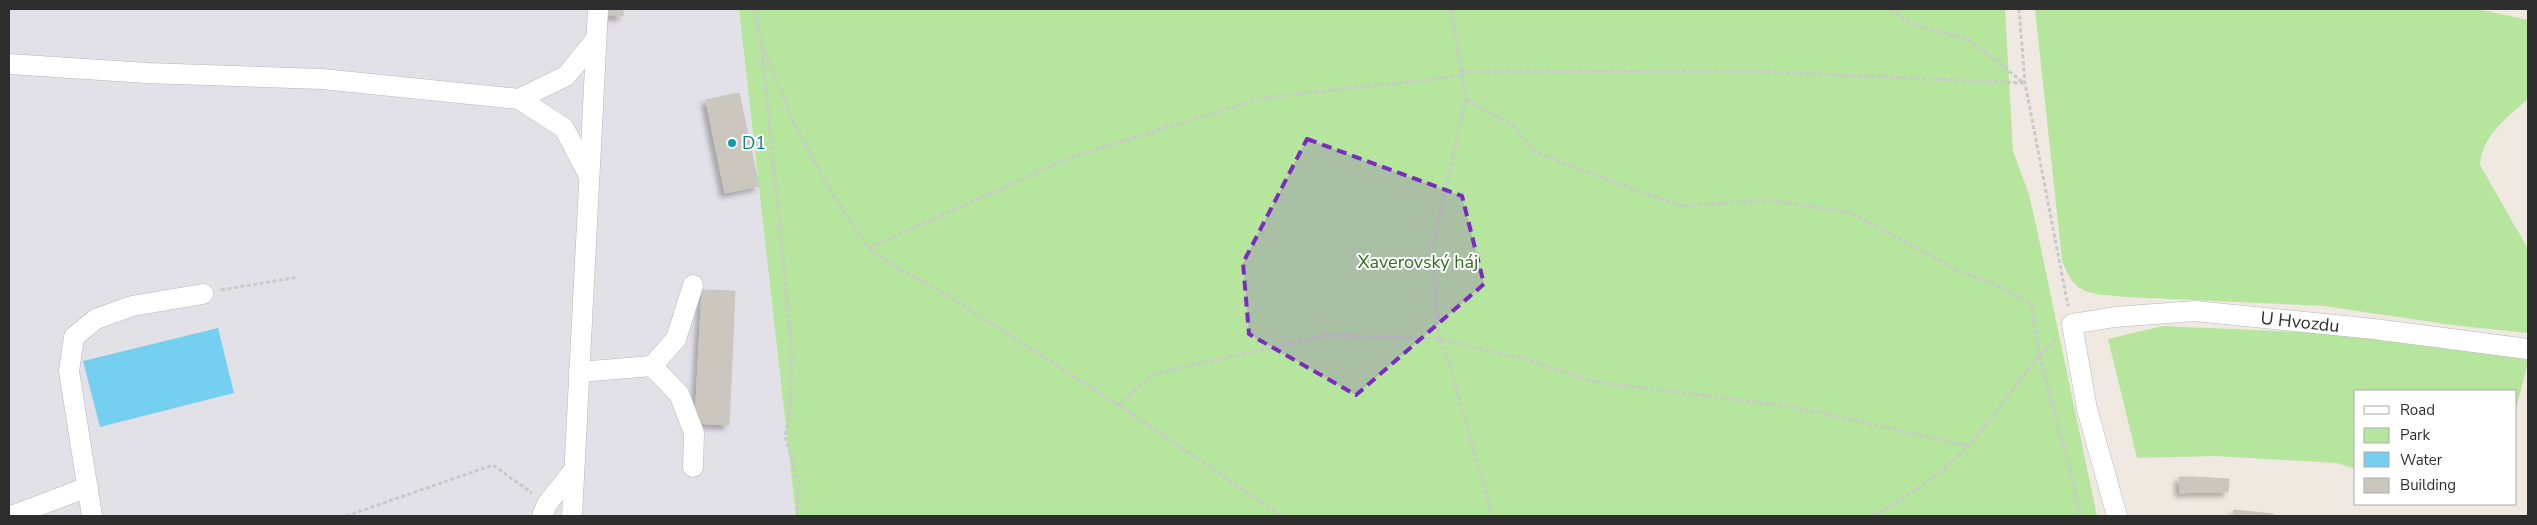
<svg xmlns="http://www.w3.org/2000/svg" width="2537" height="525" font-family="'Nunito Sans',sans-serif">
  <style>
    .industrial { fill: #e3e1e8 }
    .green { fill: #b6e59e }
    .water { fill: #75cff0 }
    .building { fill: #cbc7bf; stroke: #cbc5ba; filter: url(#shadow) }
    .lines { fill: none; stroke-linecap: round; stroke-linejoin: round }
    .minor-casing { stroke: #b4b7c1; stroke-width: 21 }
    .path { stroke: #c9c9c9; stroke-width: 3; stroke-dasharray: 4 2.5; stroke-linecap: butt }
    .minor { stroke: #fff; stroke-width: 20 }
    .marked { fill: #7b2cbf; fill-opacity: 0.2; stroke: #7b2cbf; stroke-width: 4; stroke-dasharray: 10 6; stroke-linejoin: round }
    .culture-dot { fill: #0f9aa8; stroke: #fff; stroke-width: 2 }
    .labels { text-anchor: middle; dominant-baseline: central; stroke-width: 4; stroke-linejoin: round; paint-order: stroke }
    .culture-label { font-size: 18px; fill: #0d838f; stroke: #fff; text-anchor: start }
    .park-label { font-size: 18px; fill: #2c6e1b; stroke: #fff }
    .street-label { font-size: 18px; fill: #2e2e2e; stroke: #fff }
  </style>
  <defs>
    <filter id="shadow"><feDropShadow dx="-4.5" dy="4.5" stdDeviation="2.5" flood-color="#0004"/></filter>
  </defs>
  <rect width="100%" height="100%" fill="#efe9e1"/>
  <polygon class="industrial" points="9,9 739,9 796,516 9,516"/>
  <g class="green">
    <polygon points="739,9 2005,9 2013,151 2029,195 2036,225 2097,516 796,516"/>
    <path d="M2035,9H2477L2528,20V99C2508,117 2482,135 2480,165L2528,249V333L2452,325L2324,306L2125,297C2091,293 2074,297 2062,260Z"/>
    <polygon points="2163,326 2322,333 2528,357 2528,362 2516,409 2516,391 2356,391 2356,469 2337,463 2215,456 2137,458 2108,339"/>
  </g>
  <polygon class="water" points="218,328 234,393 100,427 83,361"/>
  <g class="building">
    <polygon points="605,9 623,9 623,16 605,15"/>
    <polygon points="739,93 759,186 725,193 706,100"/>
    <polygon points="702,290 735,291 729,425 695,423"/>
    <polygon points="2179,477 2193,477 2194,492 2180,493"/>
    <polygon points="2193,477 2229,479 2228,492 2194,492"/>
    <polygon points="2234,510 2273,514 2273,516 2233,516"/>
  </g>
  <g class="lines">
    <defs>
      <g id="minor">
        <polyline points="9,64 147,73 322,79 519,99 566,76 596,39"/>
        <polyline points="519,99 564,128 589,176"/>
        <polyline points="652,366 676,339 693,285"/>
        <polyline points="579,372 652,366 679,394 694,433 693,467"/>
        <polyline points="11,516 88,487"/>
        <polyline points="92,516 69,371 74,337 96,319 132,306 203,294"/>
        <polyline points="542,516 547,504 574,470"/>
        <polyline points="572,516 598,9"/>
        <polyline points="2117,516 2087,409 2072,324 2115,317 2195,311 2374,329 2528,349"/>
      </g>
    </defs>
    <use href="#minor" class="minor-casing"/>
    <g class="path">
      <polyline points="754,9 762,45 796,127 832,193 869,248 889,263 945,294 1119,405 1281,516"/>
      <polyline points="1451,9 1466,100 1432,250 1439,339 1529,360 1590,381 1794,407 1969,446"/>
      <polyline points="1890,9 1912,24 1969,40 2024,83"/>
      <polyline points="2019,9 2025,83 2068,306"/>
      <polyline points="762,49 792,351 789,418 785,436 799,483 797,516"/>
      <polyline points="1461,72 1746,71 2025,83"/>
      <polyline points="1466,100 1511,124 1535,152 1600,177 1682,206 1768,200 1849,212 1959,271 2000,287 2031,303 2039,354 2073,482 2080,516"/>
      <polyline points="869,248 1072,157 1262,98 1460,76"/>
      <polyline points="221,290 298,277"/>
      <polyline points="1119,405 1153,374 1327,335 1439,339 1450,365 1492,516"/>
      <polyline points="346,516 493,465 532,493"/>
      <path d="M1873,516C1907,496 1942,475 1969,445C2000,411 2023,369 2057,338"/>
    </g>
    <use href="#minor" class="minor"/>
  </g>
  <path class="marked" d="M1307,139L1462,196L1484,284L1356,395L1249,334L1243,263Z"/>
  <circle class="culture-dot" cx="732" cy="143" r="5"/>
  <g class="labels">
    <g class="culture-label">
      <text x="742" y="143">D1</text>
    </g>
    <g class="park-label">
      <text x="1418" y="262">Xaverovský háj</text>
    </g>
    <g class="street-label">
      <text transform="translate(2300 322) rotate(6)">U Hvozdu</text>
    </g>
  </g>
  <rect width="2537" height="525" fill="none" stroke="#2e2e2e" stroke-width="20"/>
  <rect x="2354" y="390" width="162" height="115" fill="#ffffff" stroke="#ababab"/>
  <rect x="2364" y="406" width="25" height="8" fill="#ffffff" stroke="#ababab"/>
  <text x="2400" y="415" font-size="15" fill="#2e2e2e">Road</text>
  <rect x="2364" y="428" width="25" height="15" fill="#b6e59e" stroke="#ababab"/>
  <text x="2400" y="440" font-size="15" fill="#2e2e2e">Park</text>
  <rect x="2364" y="452" width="25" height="15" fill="#75cff0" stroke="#ababab"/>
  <text x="2400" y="465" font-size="15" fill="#2e2e2e">Water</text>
  <rect x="2364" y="478" width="25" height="15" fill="#cbc7bf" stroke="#ababab"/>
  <text x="2400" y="490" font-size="15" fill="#2e2e2e">Building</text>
</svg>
